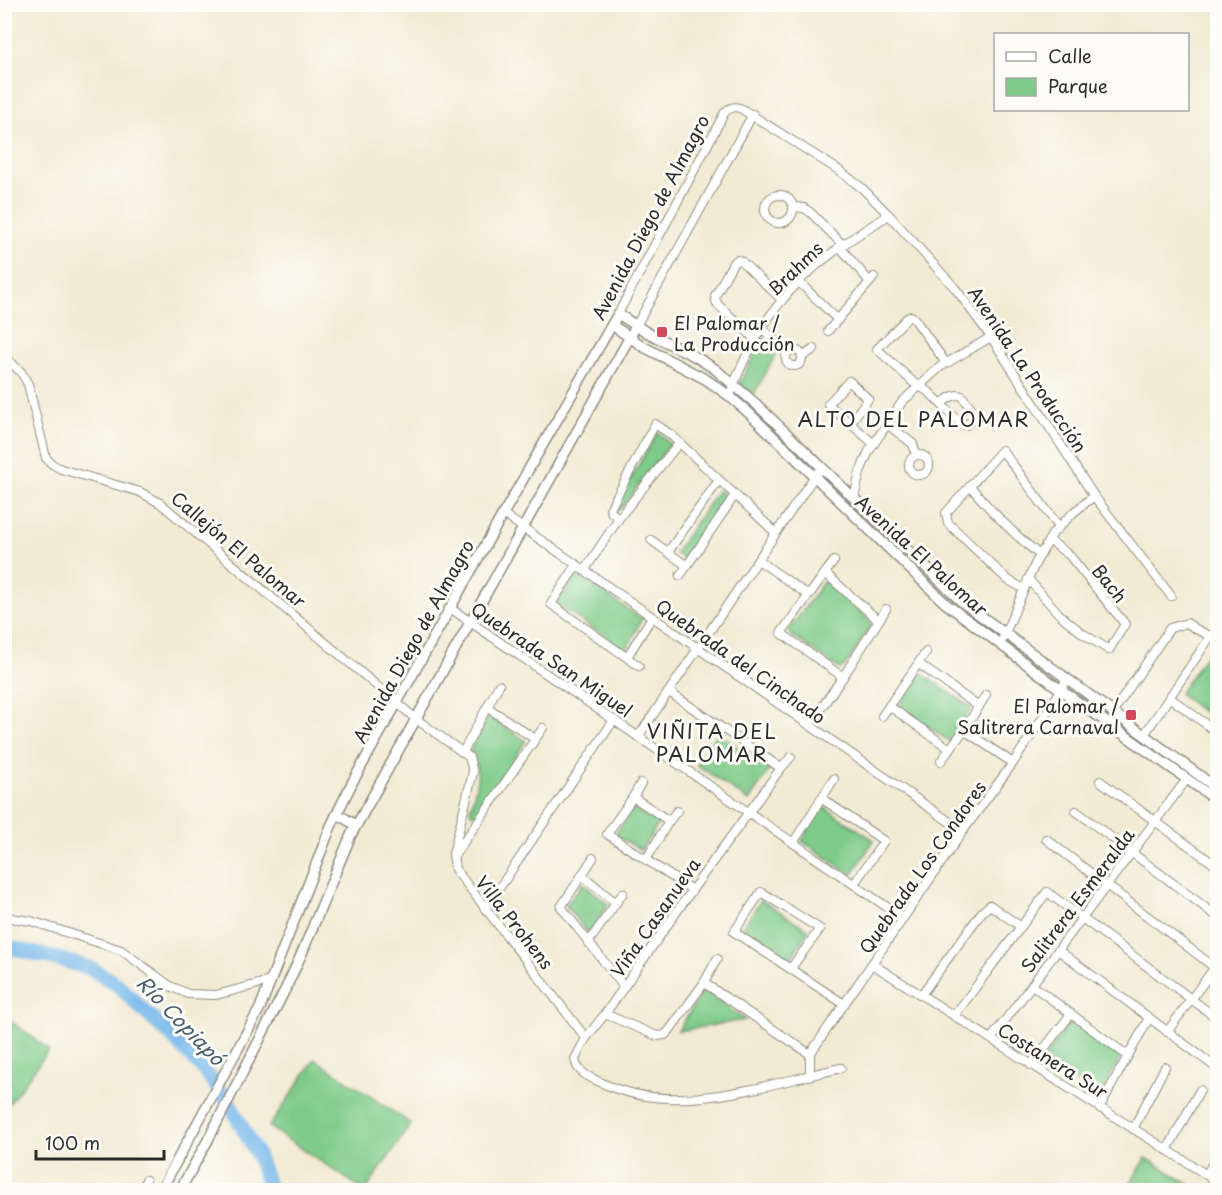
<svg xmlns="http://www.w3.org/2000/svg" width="1222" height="1195" font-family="'Playpen Sans',sans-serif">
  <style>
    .green { fill: #7ecb89; stroke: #547b5a; stroke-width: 1.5 }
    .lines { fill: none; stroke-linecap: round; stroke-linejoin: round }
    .river { stroke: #75b7ea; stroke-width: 15 }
    .minor-casing { stroke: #8e8a7f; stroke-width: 10 }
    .tertiary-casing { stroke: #8e8a7f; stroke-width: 12 }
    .minor { stroke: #fff; stroke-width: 8 }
    .tertiary { stroke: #fff; stroke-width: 9 }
    .poi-dot { fill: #d1495b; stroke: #fdfcf7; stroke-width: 2 }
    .labels { text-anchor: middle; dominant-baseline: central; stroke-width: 6; stroke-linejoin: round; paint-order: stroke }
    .street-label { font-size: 18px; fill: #2b2b2b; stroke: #fdfcf7 }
    .poi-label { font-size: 18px; fill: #2b2b2b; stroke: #fdfcf7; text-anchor: start }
    .neighbourhood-label { font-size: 20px; letter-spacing: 1.5px; fill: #2b2b2b; stroke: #fdfcf7 }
    .water-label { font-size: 20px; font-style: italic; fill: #455c6e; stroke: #fdfcf7 }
  </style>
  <rect width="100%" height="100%" fill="#fdfcf7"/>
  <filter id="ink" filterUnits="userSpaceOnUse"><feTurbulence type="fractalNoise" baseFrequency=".0167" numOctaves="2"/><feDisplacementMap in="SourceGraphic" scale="12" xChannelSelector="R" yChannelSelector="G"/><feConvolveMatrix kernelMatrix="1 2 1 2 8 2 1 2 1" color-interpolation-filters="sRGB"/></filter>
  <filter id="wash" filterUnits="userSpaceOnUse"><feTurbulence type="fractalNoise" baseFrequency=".008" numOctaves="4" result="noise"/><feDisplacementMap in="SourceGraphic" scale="24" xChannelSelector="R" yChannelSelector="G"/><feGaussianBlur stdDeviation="1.35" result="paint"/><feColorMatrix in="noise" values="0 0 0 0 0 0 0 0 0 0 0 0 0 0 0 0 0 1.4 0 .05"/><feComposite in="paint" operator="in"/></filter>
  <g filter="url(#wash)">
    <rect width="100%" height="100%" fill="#f2ead3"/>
    <g class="green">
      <polygon points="763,338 778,351 754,394 739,384"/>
      <polygon points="658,432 670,444 621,509 615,512 614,507"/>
      <polygon points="718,490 728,498 685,560 675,553"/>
      <polygon points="576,574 642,619 626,651 556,604"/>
      <polygon points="823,582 829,582 870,621 871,626 846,665 840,669 791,635 789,630"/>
      <polygon points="1212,646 1217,649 1217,722 1179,694"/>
      <polygon points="920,672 972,708 950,742 899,706"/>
      <path d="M488,716L526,741L478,814H472L470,810C475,790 484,769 470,751Z"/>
      <polygon points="718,733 770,769 749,801 697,765"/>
      <polygon points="822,806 874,840 852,875 802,841"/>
      <polygon points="633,808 659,823 641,850 615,835"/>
      <polygon points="583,883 608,904 588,934 566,906"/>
      <polygon points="761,900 809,930 789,961 741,929"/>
      <polygon points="704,989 745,1020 678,1031"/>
      <polygon points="5,1017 49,1050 5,1109 4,1109"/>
      <polygon points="1071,1021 1121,1057 1099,1097 1043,1060"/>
      <polygon points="315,1059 411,1124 366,1190 364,1190 269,1127"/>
      <polygon points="1146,1158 1199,1190 1126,1190"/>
    </g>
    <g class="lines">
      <polyline class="river" points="4,946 69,962 92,969 118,985 146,1013 173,1037 204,1070 229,1103 257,1154 270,1190"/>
    </g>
  </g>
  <g filter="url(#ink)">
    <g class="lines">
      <defs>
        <g id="minor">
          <circle cx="779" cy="209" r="14"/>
          <polyline points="794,207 804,208 811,213 842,244"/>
          <polyline points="839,246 870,282"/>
          <polyline points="799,282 838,320"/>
          <path d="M618,314L725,112C731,107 735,106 742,109L837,169L862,188L889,215L955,288L991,337L1094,496L1171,596"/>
          <polyline points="636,326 753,114"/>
          <polyline points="761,327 787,352"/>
          <polyline points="828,331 874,277"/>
          <polyline points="754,338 718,305 716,301 715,296 733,263 737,260 741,261 782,300"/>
          <circle cx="794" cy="358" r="8"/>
          <polyline points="4,356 21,372 28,384 46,458 52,464 61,469 140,492 160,503 416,719 469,757 473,772 453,854 455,869 586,1038"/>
          <polyline points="802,357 814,349"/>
          <path d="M730,397C733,383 739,371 745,359C777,290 826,253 889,215"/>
          <path d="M941,403C947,400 955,392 962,396L975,413V418L966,425L961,424L929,392L913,382L877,349L907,318L911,316L913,317L946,363"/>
          <polyline points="850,423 868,399 849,381 828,404 874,444"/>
          <polyline points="887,424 913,444 916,455"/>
          <circle cx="919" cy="465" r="10"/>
          <path d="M970,486C991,511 1014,535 1040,555"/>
          <polyline points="854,498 860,472 869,451 902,402 940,367 991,337"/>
          <polyline points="503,514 963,831"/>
          <polyline points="619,518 612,513 610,509 655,424 670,434 776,533"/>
          <polyline points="651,540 687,566"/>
          <polyline points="668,552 719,480"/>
          <polyline points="758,560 808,595"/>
          <polyline points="834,561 781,633 843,677"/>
          <polyline points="576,566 551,604 639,666"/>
          <polyline points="584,571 619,518 679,443"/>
          <polyline points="825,573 878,620"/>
          <polyline points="680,576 735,495"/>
          <polyline points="1028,579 1059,614 1082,633 1109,650 1125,624 1069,555 1049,540"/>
          <polyline points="1024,589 1008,580 948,523 946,513 1002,450 1059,527"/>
          <polyline points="450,608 903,918"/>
          <polyline points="1000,645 1035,564 1053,533 1074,512 1094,496"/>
          <polyline points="627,657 652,617"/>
          <polyline points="919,664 979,707"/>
          <polyline points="669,692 781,768"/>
          <polyline points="1169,697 1218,733"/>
          <polyline points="889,706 950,749"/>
          <polyline points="487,707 535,739"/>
          <polyline points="1113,712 1170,628 1187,623 1196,629 1218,640"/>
          <polyline points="882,716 926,652"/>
          <polyline points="809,725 843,677 886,609"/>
          <polyline points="964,730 1013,763"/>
          <polyline points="1144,735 1210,637"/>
          <polyline points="638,737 814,477 822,468"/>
          <polyline points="463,752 499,685"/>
          <path d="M791,757L781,768L692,890L605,1014L586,1038L575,1059C577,1073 589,1077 600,1082C675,1119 766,1084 841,1068"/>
          <polyline points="941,761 964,730 986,695"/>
          <polyline points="1100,781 1218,867"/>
          <polyline points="633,797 641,783"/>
          <polyline points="821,798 884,841 854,884"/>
          <polyline points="1076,811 1218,917"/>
          <polyline points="669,821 677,811"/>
          <polyline points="1046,839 1218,970"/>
          <polyline points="793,843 834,779"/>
          <polyline points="454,856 543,728"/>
          <polyline points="646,860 669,821 633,797 607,834 692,890"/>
          <polyline points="582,875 593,858"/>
          <polyline points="616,903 623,893"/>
          <polyline points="485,909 614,720"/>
          <polyline points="4,917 31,921 121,950 170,986 188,994 216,995 270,981"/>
          <polyline points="588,943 616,903 582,875 561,907 624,987"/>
          <polyline points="1058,950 1218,1069"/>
          <polyline points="872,964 1218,1182"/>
          <polyline points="791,968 820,929 761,892 734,932 844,1004"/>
          <polyline points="704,983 717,959"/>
          <polyline points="1032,985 1128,1056"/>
          <polyline points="921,995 982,912 990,905 1021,927"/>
          <polyline points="605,1014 657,1036 665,1035 669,1031 704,983 810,1054"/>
          <polyline points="954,1016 1047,892 1218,1019"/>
          <polyline points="1167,1032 1218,963"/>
          <polyline points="991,1039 1187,779"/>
          <polyline points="1031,1065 1071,1014"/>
          <polyline points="810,1074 810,1054 963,831 1013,763 1061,690 1067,678"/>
          <polyline points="1099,1108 1149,1018"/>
          <polyline points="1133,1129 1165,1067"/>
          <polyline points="1167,1150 1200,1090"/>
          <polyline points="1206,1175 1218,1155"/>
          <polyline points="141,1190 146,1180"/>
        </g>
        <g id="tertiary">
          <polyline points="612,325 644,347 707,380 728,395 750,414 945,603 1061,690 1218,801"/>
          <polyline points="337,814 356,825"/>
          <polyline points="161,1190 260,1008 331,826 352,783 499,521 618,314 648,333 696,357 715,369 755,403 962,602 1218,789"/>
          <polyline points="180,1190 208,1140 286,988 302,953 351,835 636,326"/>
        </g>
      </defs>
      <use href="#minor" class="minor-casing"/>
      <use href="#tertiary" class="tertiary-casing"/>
      <use href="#minor" class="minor"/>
      <use href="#tertiary" class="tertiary"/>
    </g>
  </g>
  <g class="poi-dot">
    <rect x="656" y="326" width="12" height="12" rx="3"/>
    <rect x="1125" y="709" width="12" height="12" rx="3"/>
  </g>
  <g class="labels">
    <g class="street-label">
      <text transform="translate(650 217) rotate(-62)">Avenida Diego de Almagro</text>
      <text transform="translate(795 268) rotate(-44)">Brahms</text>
      <text transform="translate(1028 369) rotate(56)">Avenida La Producción</text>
      <text transform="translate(239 549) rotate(40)">Callejón El Palomar</text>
      <text transform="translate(922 555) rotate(42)">Avenida El Palomar</text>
      <text transform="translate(1110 583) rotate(51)">Bach</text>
      <text transform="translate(413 641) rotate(-61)">Avenida Diego de Almagro</text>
      <text transform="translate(552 659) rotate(34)">Quebrada San Miguel</text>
      <text transform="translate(741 661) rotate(35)">Quebrada del Cinchado</text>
      <text transform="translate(922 867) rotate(-55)">Quebrada Los Condores</text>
      <text transform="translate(1077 900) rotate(-53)">Salitrera Esmeralda</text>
      <text transform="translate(655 917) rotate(-55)">Viña Casanueva</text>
      <text transform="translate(515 922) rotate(52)">Villa Prohens</text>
      <text transform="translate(1053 1060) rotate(32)">Costanera Sur</text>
    </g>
    <g class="poi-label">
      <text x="674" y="322">El Palomar /<tspan x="674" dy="21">La Producción</tspan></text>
      <text x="1119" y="705" text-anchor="end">El Palomar /<tspan x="1119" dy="21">Salitrera Carnaval</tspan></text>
    </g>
    <g class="neighbourhood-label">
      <text x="914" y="419">ALTO DEL PALOMAR</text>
      <text x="712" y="731">VIÑITA DEL<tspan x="712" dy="23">PALOMAR</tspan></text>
    </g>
    <g class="water-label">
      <text transform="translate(181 1020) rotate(46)">Río Copiapó</text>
    </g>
  </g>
  <rect width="1222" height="1195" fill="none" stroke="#fdfcf7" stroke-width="24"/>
  <rect x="994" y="33" width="195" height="78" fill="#fdfcf7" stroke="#a9a8a5" stroke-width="1.5"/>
  <rect x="1006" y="52" width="30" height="9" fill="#ffffff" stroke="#a9a8a5" stroke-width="1.5"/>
  <text x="1048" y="63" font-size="18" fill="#2b2b2b">Calle</text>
  <rect x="1006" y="78" width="30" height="18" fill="#7ecb89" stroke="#a9a8a5" stroke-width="1.5"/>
  <text x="1048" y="93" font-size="18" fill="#2b2b2b">Parque</text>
  <path d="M36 1150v9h128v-9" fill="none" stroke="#2b2b2b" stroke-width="3"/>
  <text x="45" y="1150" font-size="18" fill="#2b2b2b" stroke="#fdfcf7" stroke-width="4.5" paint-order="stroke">100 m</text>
</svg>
